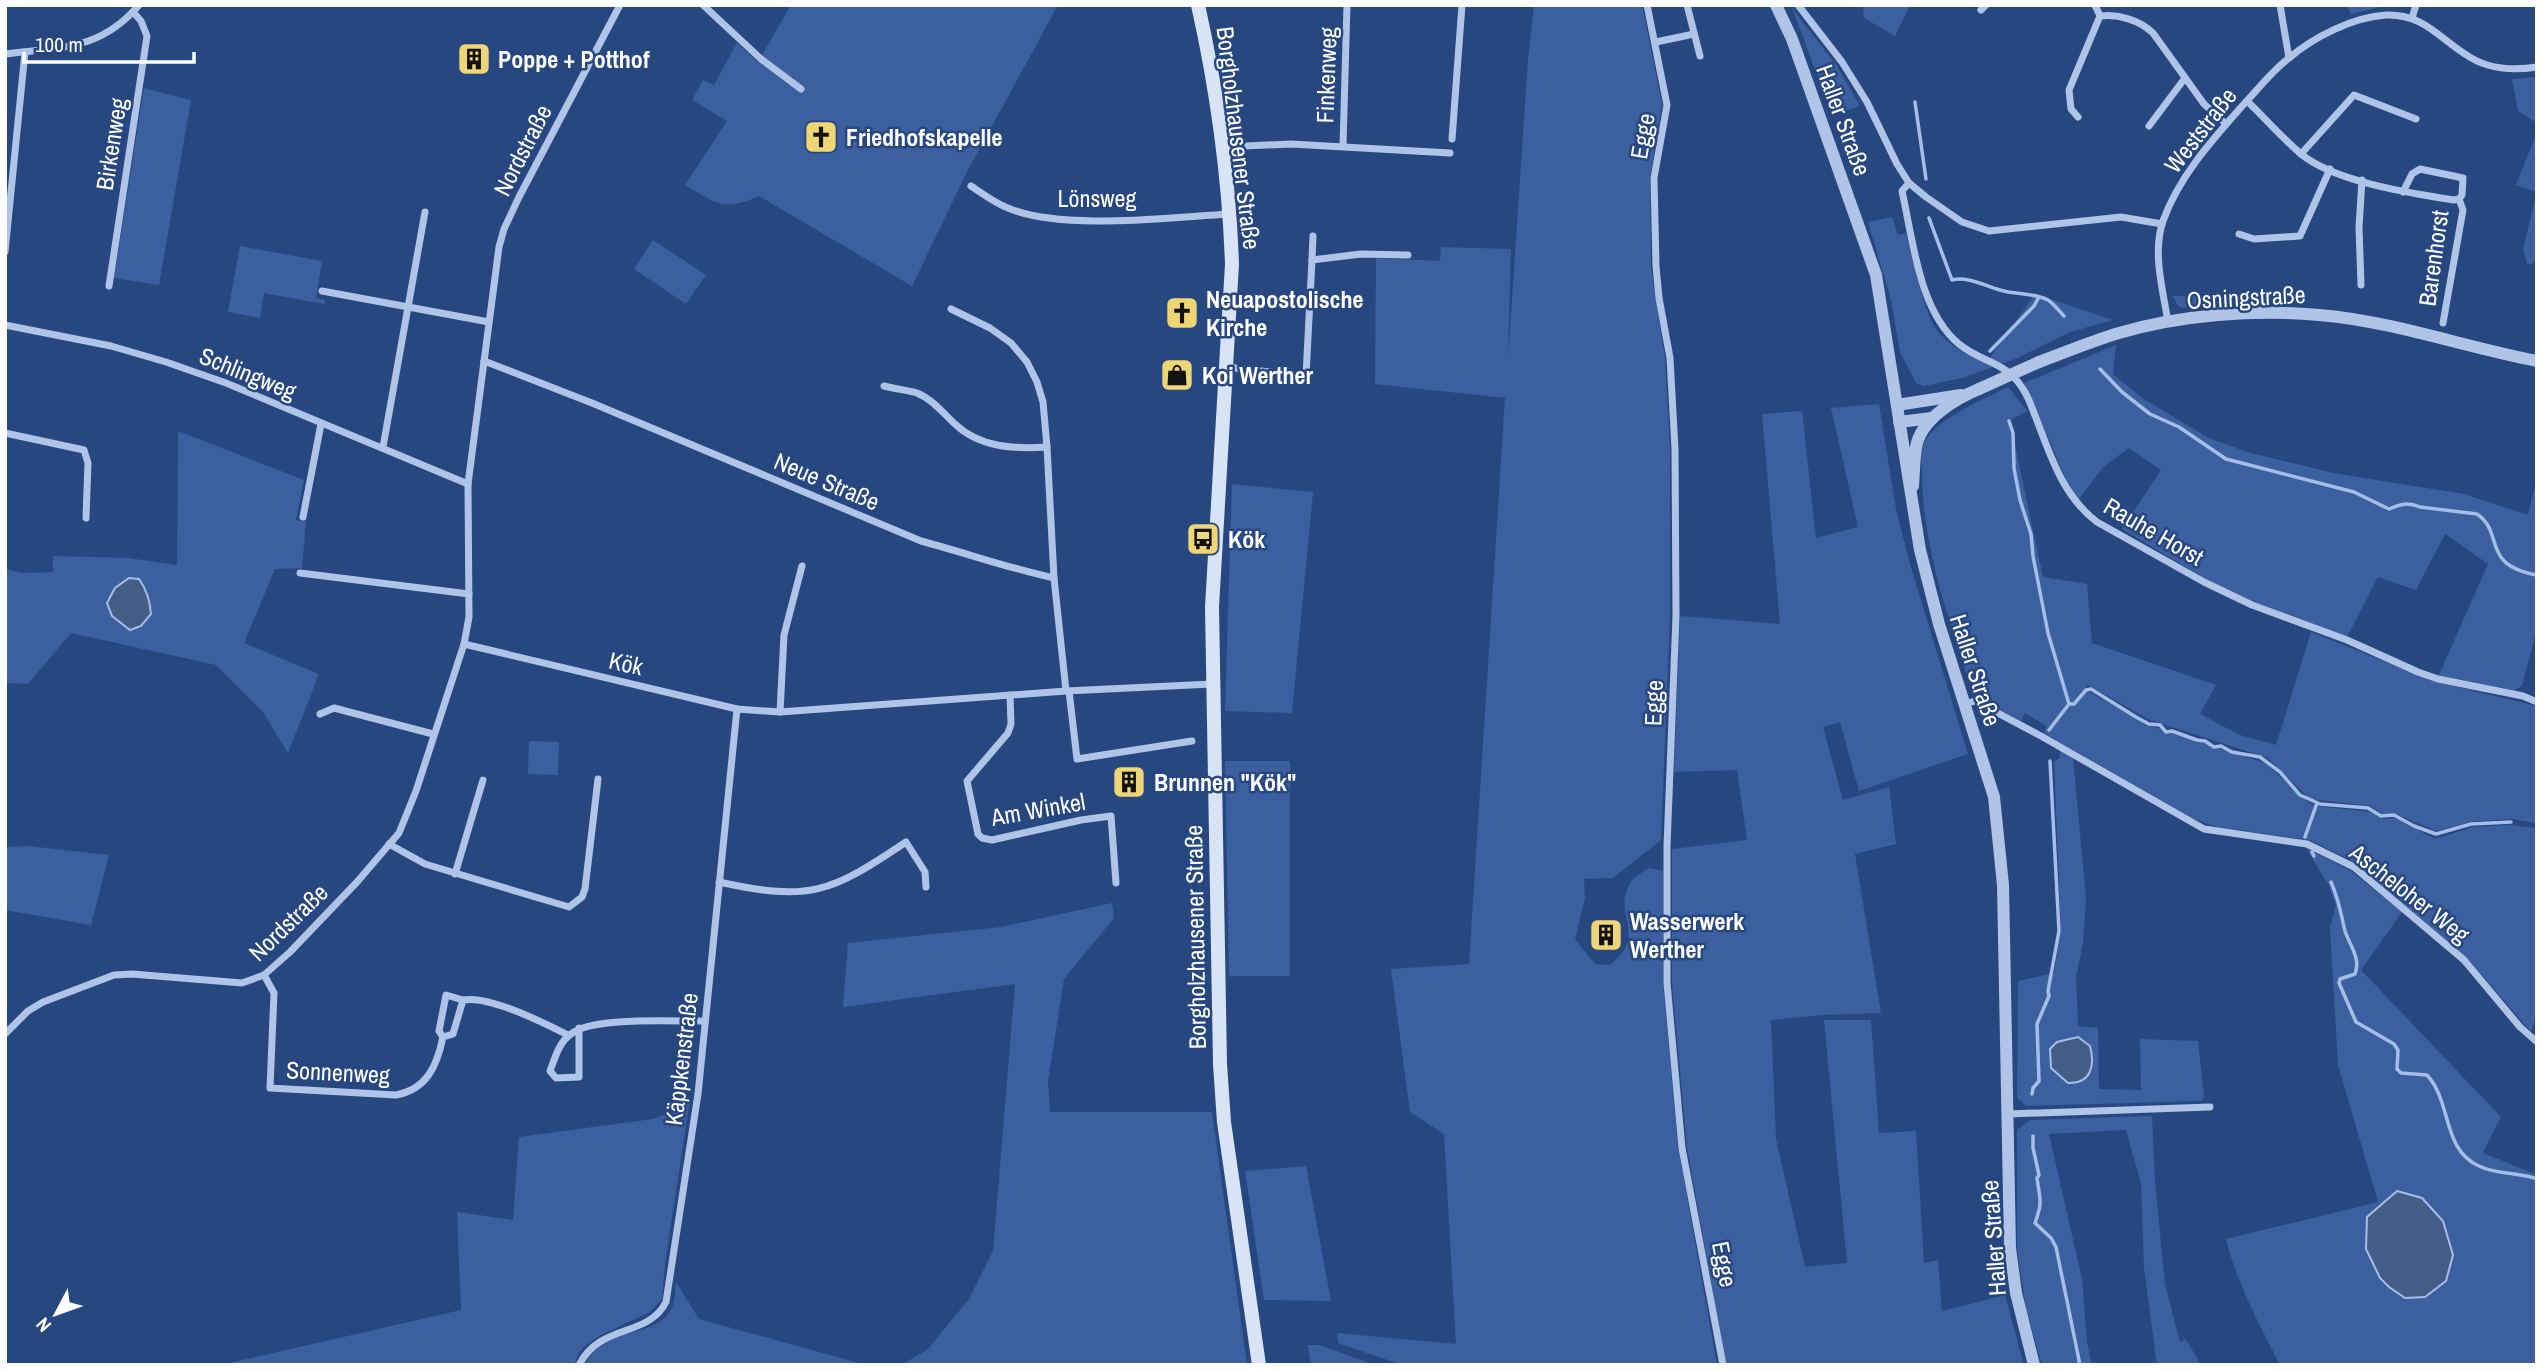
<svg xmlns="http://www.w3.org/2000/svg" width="2542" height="1370" font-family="'Archivo Narrow',sans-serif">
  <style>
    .green { fill: #3c609f; fill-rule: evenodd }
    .water { fill: #455c86; stroke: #a4bee7; stroke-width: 2 }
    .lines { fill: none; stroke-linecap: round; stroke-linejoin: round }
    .stream { stroke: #a4bee7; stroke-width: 3.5 }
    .minor { stroke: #afc4e6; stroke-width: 7 }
    .tertiary { stroke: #afc4e6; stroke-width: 12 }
    .secondary { stroke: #d9e3f6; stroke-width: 14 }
    .tertiary-bridge { stroke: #afc4e6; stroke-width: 12 }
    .labels { text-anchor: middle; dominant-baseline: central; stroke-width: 5; stroke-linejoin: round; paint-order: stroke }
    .poi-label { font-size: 24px; font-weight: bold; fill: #fff; stroke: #274781; text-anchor: start }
    .street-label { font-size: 24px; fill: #fff; stroke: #274781 }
  </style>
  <rect width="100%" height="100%" fill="#274781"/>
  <g class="green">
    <path d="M791,5H1058L967,172L912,286L759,196C725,212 715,203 685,185L727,121L692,100L703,80L714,85L737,43L758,62Z"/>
    <path d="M1534,5H1642L1662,104L1650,177L1651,267L1665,359L1670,449V615L1661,840L1613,878L1584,879L1585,898L1575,939L1595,964L1610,965C1650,934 1610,914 1631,882C1635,876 1643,872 1649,868L1663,871V983L1678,1147L1717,1365H1402L1338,1343L1337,1333L1456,1344L1444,1134L1410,1112L1391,969L1469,964L1505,398L1375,384L1376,258L1440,261L1441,247L1511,249L1508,360L1528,59Z"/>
    <polygon points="1863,5 1910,5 1895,36 1864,18"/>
    <polygon points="2346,5 2411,5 2408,7 2380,7 2351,14"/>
    <polygon points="1792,8 1837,66 1860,106 1832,115"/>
    <polygon points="2536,77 2537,79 2537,123 2518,111 2512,79"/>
    <polygon points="144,88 191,100 159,285 114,278"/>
    <polygon points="2537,132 2537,258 2532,264 2527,264 2523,249 2537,192 2516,185"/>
    <path d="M1892,217L1898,235L1906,233C1911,254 1925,314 1936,329C1949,346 1967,356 1987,362L2035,294L2113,320L2070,332L2015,359L1962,378L1924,386L1916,383L1900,352L1891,300L1868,222Z"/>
    <polygon points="653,240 706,275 686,304 634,269"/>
    <polygon points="240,246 322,261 316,298 325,300 324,304 264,293 260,318 228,312"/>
    <polygon points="2173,296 2241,296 2297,301 2252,301 2184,308 2178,306"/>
    <polygon points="2116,345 2113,374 2142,398 2207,437 2247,452 2333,473 2464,494 2528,515 2537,477 2537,628 2522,686 2514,691 2438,677 2488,564 2445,534 2416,590 2378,577 2347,637 2254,602 2204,578 2122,529 2161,470 2129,448 2104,466 2078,500 2065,477 2024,383"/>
    <path d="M2008,387L2027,411L2011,420L2016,450L2043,577L2087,584L2092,643L2216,685L2200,714L2240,735L2276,745L2311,632L2436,682L2537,706V1013L2531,1032L2470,961L2356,863L2310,840L2217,827L2192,818L2044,733L2046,726L2025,713L2021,721L1974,696C1950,623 1923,551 1922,474C1922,466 1920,454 1922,447C1931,420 1985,399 2008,387ZM2088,685L2150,720L2268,758L2310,799L2370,806L2384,815L2394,813L2436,831L2475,821L2512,819L2536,823V828L2511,825L2473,827L2435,839L2395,818L2384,819L2370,812L2317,806L2308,802L2265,763L2148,725L2088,691L2086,687Z"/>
    <polygon points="1879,404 1896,509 1910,564 1968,754 1859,791 1840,722 1823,727 1843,800 1889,787 1896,844 1855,854 1881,1013 1823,1015 1771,1020 1776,1139 1805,1267 1847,1263 1824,1020 1871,1020 1879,1133 1916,1131 1924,1263 1938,1260 1942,1311 2005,1295 2024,1365 1726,1365 1687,1147 1672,984 1672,849 1747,840 1737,770 1674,772 1680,616 1780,624 1762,414 1802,411 1816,538 1858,527 1831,408"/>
    <polygon points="178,431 304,480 296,520 306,522 302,568 275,569 244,643 319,674 288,753 263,712 216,665 71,633 28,684 5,683 5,569 23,573 53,572 53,556 128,558 177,565"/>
    <polygon points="1232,484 1313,492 1292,713 1225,711"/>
    <polygon points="529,741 559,742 558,775 528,774"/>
    <polygon points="2060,751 2073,758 2086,898 2083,943 2076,977 2078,1026 2098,1028 2099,1089 2141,1090 2140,1039 2198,1041 2204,1097 2201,1101 2026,1106 2017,1098 2018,981 2054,973 2061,931 2054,762 2060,757"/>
    <polygon points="1225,761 1290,761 1290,976 1229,976"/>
    <polygon points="28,846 109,855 91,925 5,910 5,847"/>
    <path d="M2306,848L2351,871L2402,912L2361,970L2501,1117L2483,1153L2537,1175V1365H2280C2259,1323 2237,1284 2226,1239L2378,1202L2338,1065L2330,927L2336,906L2328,884Z"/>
    <polygon points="1112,903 1114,918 1064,979 1048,1081 1050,1112 1212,1112 1247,1365 901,1365 927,1350 969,1299 993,1251 1015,984 843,1007 848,943 1001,927"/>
    <polygon points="690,1099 665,1264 662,1299 650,1312 599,1336 586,1345 579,1353 574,1365 221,1365 461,1310 457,1212 513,1220 519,1137 653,1119 669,1113"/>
    <polygon points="2152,1116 2155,1182 2165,1284 2180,1342 2186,1339 2201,1365 2157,1365 2144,1268 2141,1183 2126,1130 2049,1134 2082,1279 2087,1342 2092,1365 2042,1365 2026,1308 2017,1249 2017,1130 2030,1120"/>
    <polygon points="1306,1166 1331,1301 1264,1300 1245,1171"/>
    <path d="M676,1282L699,1319L866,1365H585C605,1324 660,1340 673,1305C675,1298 675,1289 676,1282Z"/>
    <polygon points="1308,1345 1319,1345 1375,1365 1311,1365"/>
  </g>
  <g class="water">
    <path d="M129,578L139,579C147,590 150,601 151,614L141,626L130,630L112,616L107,603L115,588Z"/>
    <path d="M2078,1037L2090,1046C2095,1064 2092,1084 2068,1083L2051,1068L2050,1049L2057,1042Z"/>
    <polygon points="2397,1191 2422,1198 2443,1221 2453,1255 2446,1281 2425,1297 2405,1298 2389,1287 2380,1278 2366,1249 2367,1217"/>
  </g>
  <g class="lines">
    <g class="stream">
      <polyline points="1915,102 1926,179"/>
      <path d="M1929,218L1952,280C1968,276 1985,286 2000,290C2016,295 2032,292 2048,300C2054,304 2059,311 2064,316"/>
      <polyline points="1990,351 2034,306 2039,297"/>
      <path d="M2100,369L2122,392L2150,414L2179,427L2226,459L2354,492L2389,509C2401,504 2408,502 2420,507L2477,514C2505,533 2480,565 2537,575"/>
      <polyline points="2009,421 2013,433 2014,468 2020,500 2031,534 2033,556 2048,633 2069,704 2074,704 2086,690 2091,689 2136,717 2149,724 2160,725 2166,732 2172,731 2197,740 2205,741 2214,747 2221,746 2232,752 2260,757 2280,772 2300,795 2320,804 2368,808 2381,816 2394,815 2414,826 2436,834 2471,824 2511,822"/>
      <polyline points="2049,730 2069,704"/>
      <polyline points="2305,837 2317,803"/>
      <polyline points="2312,852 2314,856"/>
      <path d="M2331,882C2340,903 2340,911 2345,931C2350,946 2361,958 2355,974L2340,979L2339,983L2356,1022L2394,1044L2398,1050L2397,1069L2401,1073L2427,1075C2452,1102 2442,1150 2479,1166C2497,1175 2518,1172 2537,1179"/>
      <polyline points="2032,1094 2033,1088 2039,1081 2037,1024 2049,996 2048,991 2059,931 2050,761"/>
      <path d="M2033,1136V1148L2039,1175L2037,1178C2040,1201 2043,1201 2035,1223L2051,1238L2056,1247L2080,1365"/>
    </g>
    <g class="minor">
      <polyline points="703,5 761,59 801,89"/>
      <polyline points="1647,5 1667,105 1654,178 1656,266 1659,298 1670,358 1675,449 1676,616 1667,846 1667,983 1682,1148 1723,1365"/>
      <polyline points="1687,5 1700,56"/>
      <polyline points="1798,5 1842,62 1867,102 1897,164 1909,183 1926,197 1962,222 1989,231 2121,217 2162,224"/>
      <path d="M2095,5L2100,16C2119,14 2139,20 2153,33L2204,104L2226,124"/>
      <polyline points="2280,5 2289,58"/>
      <polyline points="1981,10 1986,5"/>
      <polyline points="2412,18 2416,5"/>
      <polyline points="1656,42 1694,34"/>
      <path d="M5,54C60,47 100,51 139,5"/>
      <path d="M2247,101C2265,118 2282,138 2301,154C2335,182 2410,193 2454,200L2459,199"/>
      <polyline points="2078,117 2071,109 2069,90 2100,16"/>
      <polyline points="2149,126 2185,78"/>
      <polyline points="1452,139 1462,5"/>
      <polyline points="1343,146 1347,5"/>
      <polyline points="1223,147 1291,144 1450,153"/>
      <polyline points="2301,154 2354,95 2416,119"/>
      <path d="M1909,183L1902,191C1913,240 1919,311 1959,344C1982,363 2006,361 2023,389C2029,398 2032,408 2036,418C2051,457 2063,496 2097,522L2204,582L2252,605L2347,640L2418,672L2438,679L2523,696L2537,702"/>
      <path d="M971,186C983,194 995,203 1008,208C1061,231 1171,217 1230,214"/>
      <polyline points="2403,192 2412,174 2420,169 2463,178 2462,195 2459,199 2463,210 2443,323"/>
      <polyline points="2239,234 2254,239 2300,236 2330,169"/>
      <polyline points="5,252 25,52"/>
      <polyline points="1312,260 1313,236"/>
      <polyline points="2361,285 2359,227 2362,180"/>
      <polyline points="109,286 147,36 141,21 133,12"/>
      <polyline points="322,291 489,322"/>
      <polyline points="951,309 990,328 1011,343 1027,362 1037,382 1043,402 1047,447 1054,578"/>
      <path d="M2168,322C2163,290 2152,253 2163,221C2179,176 2213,139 2244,104C2259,88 2272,71 2289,58C2314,37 2353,17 2386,15C2423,14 2437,36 2465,54C2486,69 2512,71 2537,67"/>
      <polyline points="5,325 111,346 166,362 226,383 468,484"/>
      <path d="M484,361L592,403L921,541C966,553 1008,568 1054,578L1066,691"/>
      <polyline points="1226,367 1306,376 1312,260 1361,254 1408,255"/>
      <path d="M884,386C895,389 907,390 917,393C932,399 943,413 955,424C980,448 1015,449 1047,447"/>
      <polyline points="5,433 84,450 88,463 86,518"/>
      <polyline points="383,447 425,212"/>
      <polyline points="303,517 321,424"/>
      <polyline points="300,573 469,594"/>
      <polyline points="464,644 737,709 780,712 1066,691 1212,684"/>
      <polyline points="1069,691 1077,759 1192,741"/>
      <polyline points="1010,695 1011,724 1008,733 967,781 978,834 982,838 992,840 1081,820 1111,816 1116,883"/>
      <polyline points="1965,704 1975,701 2041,736 2204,829 2307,844 2354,867 2464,960 2520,1027 2537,1042"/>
      <polyline points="780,712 784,635 802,566"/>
      <polyline points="320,714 334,708 433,734"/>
      <polyline points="389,844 425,864 569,907 582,897 585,889 598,779"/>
      <polyline points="455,874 483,780"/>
      <path d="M719,882C810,902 830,893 906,842L925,872L926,887"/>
      <path d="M264,975L274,993L270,1088L396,1095C427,1089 437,1066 443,1037L453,1034L463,1000L446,995L439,1031L443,1037"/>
      <path d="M463,1000C489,995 544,1023 568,1035"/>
      <path d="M579,1028V1077L556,1078L550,1071C555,1058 559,1042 571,1034C594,1016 675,1022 705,1021"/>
      <polyline points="5,1034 28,1011 43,1002 114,975 132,974 242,983 264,975 290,952 357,882 399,833 416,791 464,644 469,617 468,484 499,247 504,229 519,197 620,5"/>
      <polyline points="2007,1114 2210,1107"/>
      <path d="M579,1365C600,1323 648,1338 666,1302L698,1094L737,709"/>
    </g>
    <g class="tertiary">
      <polyline points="1776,5 1792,39 1876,275 1920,550 1939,624 1994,797 2003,885 2010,1248 2016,1293 2034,1365"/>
      <path d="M2039,362C2066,352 2092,341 2119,333C2180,315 2255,309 2319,315C2392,321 2464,347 2537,361"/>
      <polyline points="1897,405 1961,395"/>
      <polyline points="1899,422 1932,418"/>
      <path d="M1913,486C1914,473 1914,460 1916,447C1921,419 1955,399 1979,389"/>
    </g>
    <path class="secondary" d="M1198,5C1217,90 1229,178 1232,264L1212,607L1220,1064L1224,1122L1259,1365"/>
    <polyline class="tertiary-bridge" points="1979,389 2039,362"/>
  </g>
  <defs>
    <symbol id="building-square" viewBox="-11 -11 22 22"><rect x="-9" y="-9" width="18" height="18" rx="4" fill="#eed575" stroke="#274781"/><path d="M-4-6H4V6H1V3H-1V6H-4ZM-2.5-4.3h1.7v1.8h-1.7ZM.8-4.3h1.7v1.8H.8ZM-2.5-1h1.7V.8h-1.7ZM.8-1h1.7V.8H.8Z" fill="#111"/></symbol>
    <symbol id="church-square" viewBox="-11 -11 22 22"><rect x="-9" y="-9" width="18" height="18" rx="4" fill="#eed575" stroke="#274781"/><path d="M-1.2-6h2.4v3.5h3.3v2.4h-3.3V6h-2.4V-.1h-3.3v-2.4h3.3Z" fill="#111"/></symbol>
    <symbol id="shop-square" viewBox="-11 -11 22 22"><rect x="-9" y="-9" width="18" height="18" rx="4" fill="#eed575" stroke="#274781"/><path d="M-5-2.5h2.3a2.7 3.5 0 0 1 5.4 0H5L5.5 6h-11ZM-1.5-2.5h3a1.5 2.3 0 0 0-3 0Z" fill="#111"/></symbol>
    <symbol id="bus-square" viewBox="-11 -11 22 22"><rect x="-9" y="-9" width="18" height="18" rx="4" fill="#eed575" stroke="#274781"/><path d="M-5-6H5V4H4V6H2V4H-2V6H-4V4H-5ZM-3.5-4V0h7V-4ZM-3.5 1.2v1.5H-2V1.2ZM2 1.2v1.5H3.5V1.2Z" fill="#111"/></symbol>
  </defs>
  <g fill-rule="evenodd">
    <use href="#building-square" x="455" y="40" width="38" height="38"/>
    <use href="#church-square" x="802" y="118" width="38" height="38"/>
    <use href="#church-square" x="1163" y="294" width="38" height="38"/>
    <use href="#shop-square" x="1158" y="356" width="38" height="38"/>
    <use href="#bus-square" x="1184" y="520" width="38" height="38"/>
    <use href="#building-square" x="1110" y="763" width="38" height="38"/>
    <use href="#building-square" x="1587" y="916" width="38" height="38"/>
  </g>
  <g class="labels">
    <g class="poi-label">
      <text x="498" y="59">Poppe + Potthof</text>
      <text x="846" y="137">Friedhofskapelle</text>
      <text x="1206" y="299">Neuapostolische<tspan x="1206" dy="28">Kirche</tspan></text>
      <text x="1202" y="375">Koi Werther</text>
      <text x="1228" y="539">Kök</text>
      <text x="1154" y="782">Brunnen "Kök"</text>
      <text x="1630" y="921">Wasserwerk<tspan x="1630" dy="28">Werther</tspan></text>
    </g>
    <g class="street-label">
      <text transform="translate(1326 75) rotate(-88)">Finkenweg</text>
      <text transform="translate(1844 120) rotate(70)">Haller Straße</text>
      <text transform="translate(2200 130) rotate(-52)">Weststraße</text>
      <text transform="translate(1642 136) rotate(-80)">Egge</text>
      <text transform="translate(1239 138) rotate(83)">Borgholzhausener Straße</text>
      <text transform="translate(111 144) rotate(-81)">Birkenweg</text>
      <text transform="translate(522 150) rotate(-63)">Nordstraße</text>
      <text x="1097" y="198">Lönsweg</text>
      <text transform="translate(2433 258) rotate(-82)">Barenhorst</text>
      <text transform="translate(2246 297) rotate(-3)">Osningstraße</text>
      <text transform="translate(248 373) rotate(22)">Schlingweg</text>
      <text transform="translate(827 481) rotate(23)">Neue Straße</text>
      <text transform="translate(2154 531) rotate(30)">Rauhe Horst</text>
      <text transform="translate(626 663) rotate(13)">Kök</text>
      <text transform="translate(1976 670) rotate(72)">Haller Straße</text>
      <text transform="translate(1653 703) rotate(-88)">Egge</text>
      <text transform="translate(1038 809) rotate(-10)">Am Winkel</text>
      <text transform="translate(2410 893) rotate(38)">Ascheloher Weg</text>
      <text transform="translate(288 922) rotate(-44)">Nordstraße</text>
      <text transform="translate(1195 937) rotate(-91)">Borgholzhausener Straße</text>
      <text transform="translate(681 1059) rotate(-83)">Käppkenstraße</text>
      <text transform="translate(338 1072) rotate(3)">Sonnenweg</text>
      <text transform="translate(1993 1238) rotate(-94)">Haller Straße</text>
      <text transform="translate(1725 1264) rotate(79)">Egge</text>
    </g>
  </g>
  <rect width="2542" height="1370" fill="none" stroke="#ffffff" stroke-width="14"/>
  <g transform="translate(56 1314) rotate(229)" stroke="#274781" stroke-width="5" paint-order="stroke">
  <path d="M0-5L12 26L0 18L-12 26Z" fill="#ffffff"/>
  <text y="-10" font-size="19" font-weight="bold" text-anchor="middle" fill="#ffffff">N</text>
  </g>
  <path d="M24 52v10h170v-10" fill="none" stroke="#ffffff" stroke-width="3.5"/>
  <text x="35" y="52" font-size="21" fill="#ffffff" stroke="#274781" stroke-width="5" paint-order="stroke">100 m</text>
</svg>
